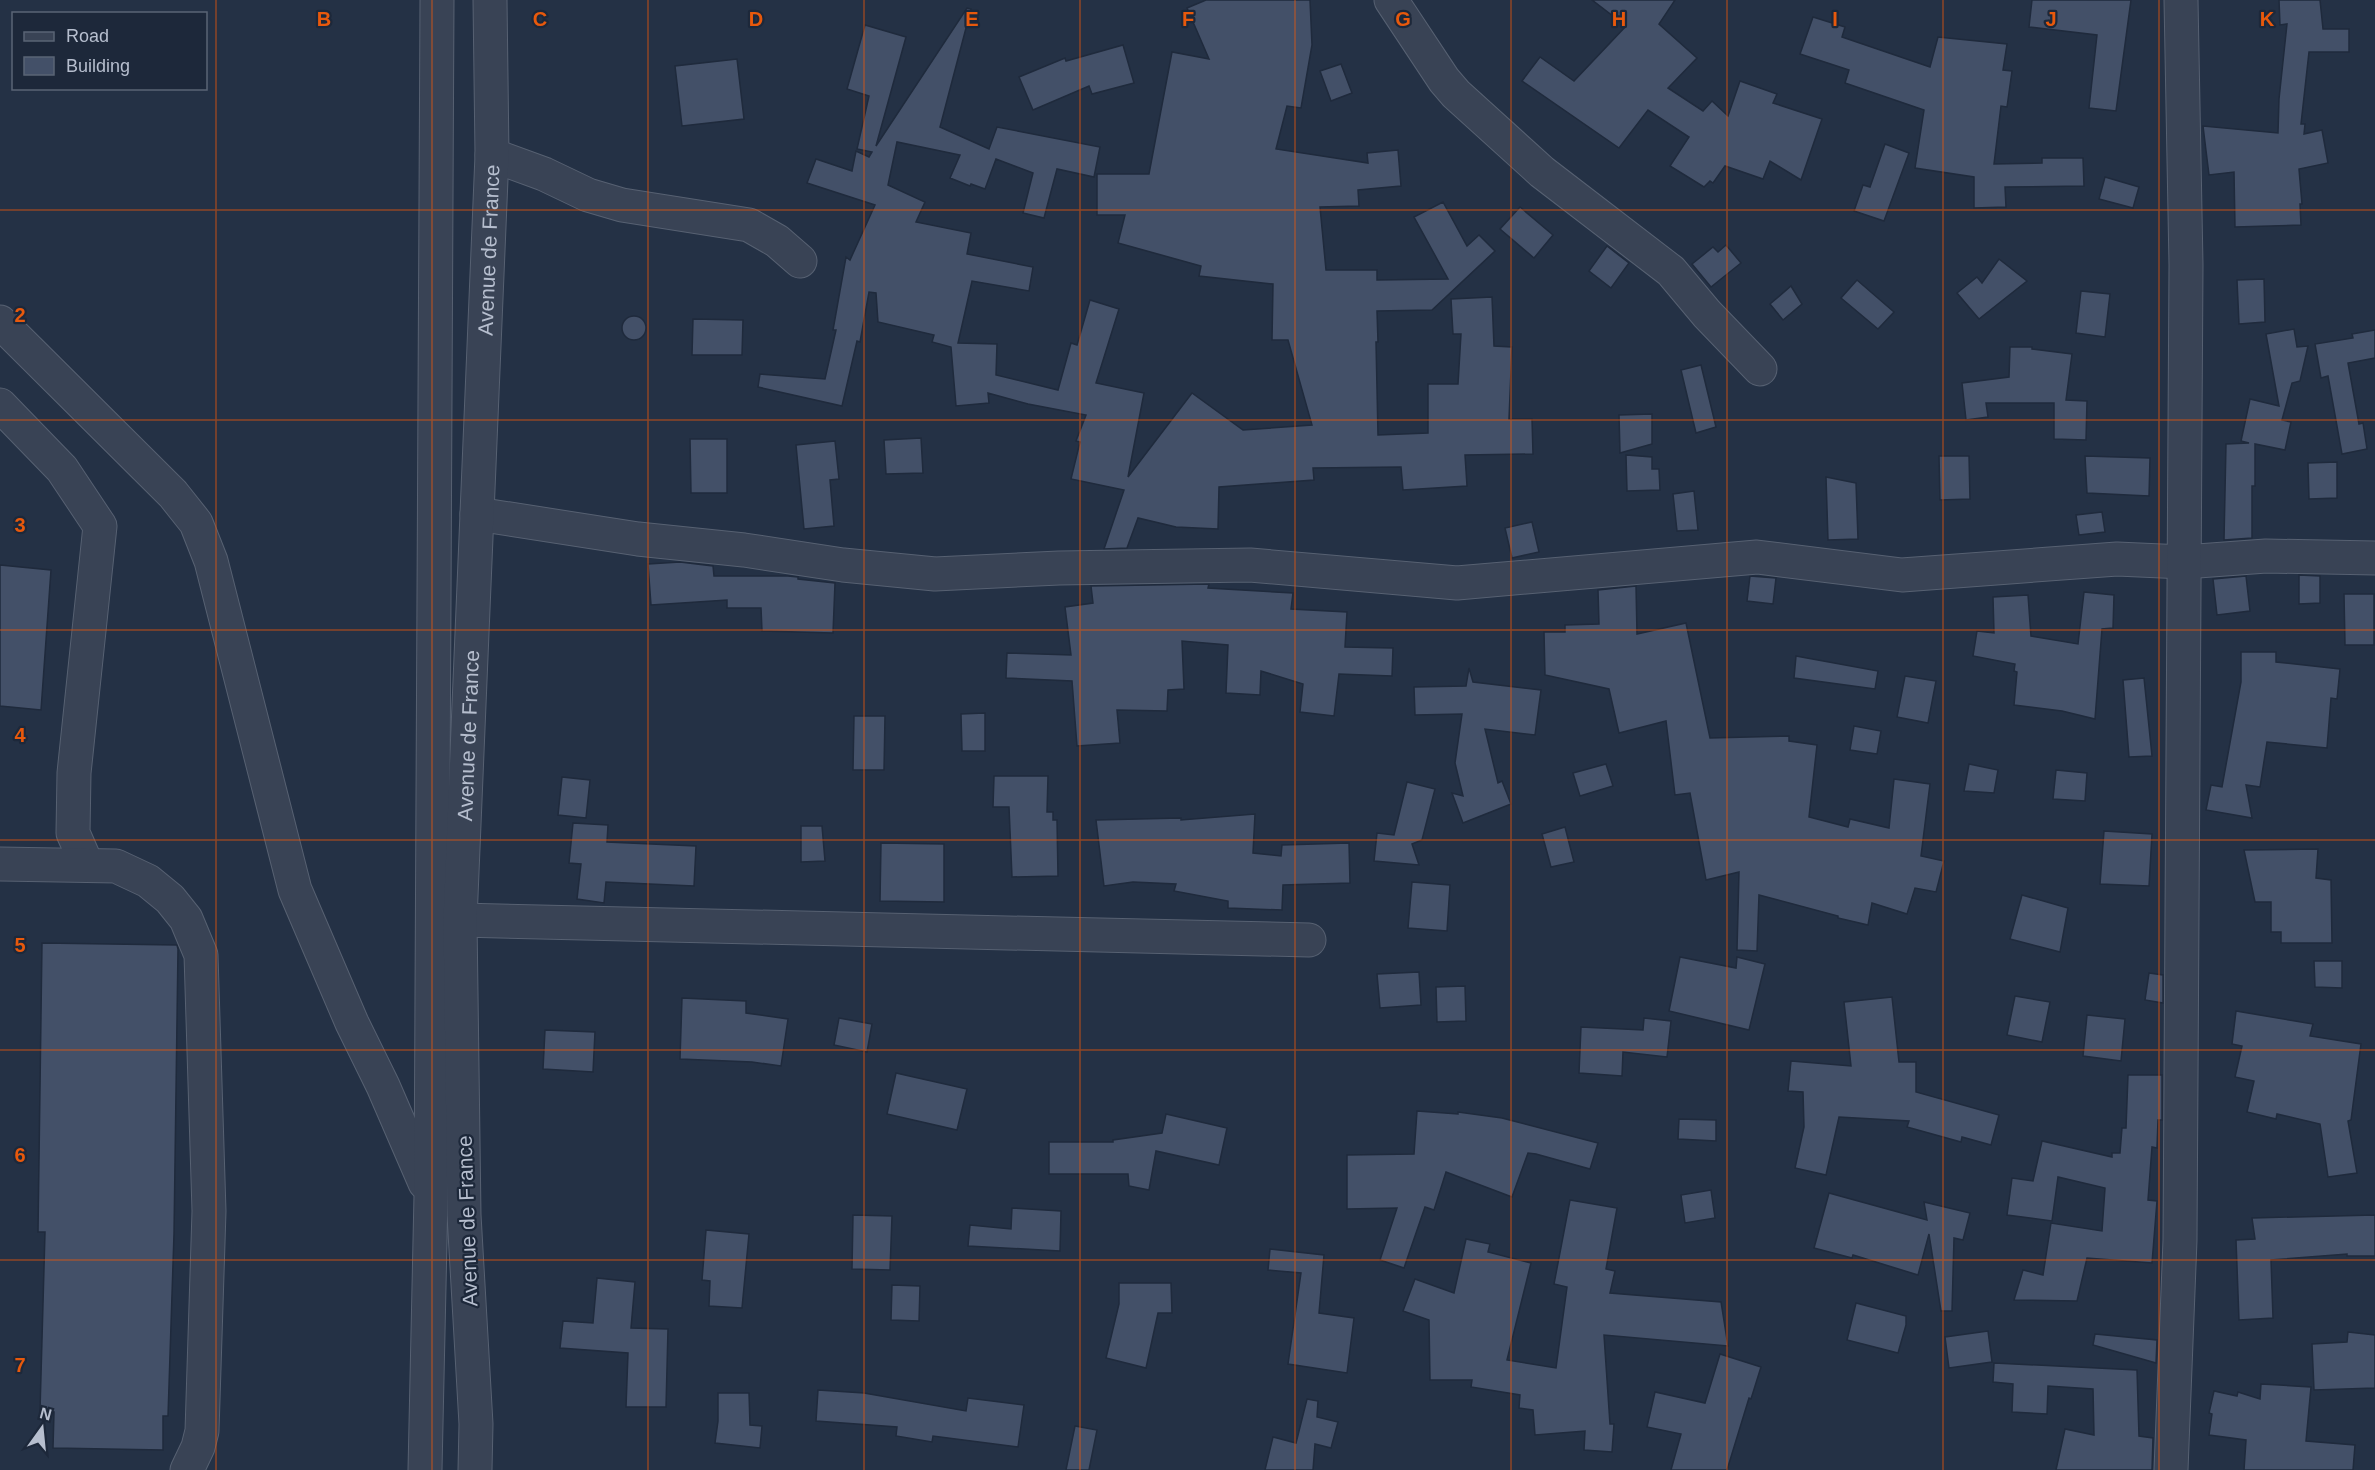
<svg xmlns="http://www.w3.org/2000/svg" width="2375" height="1470" font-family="Arial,sans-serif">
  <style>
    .building { fill: #435068; stroke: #1f2a3c; stroke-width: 1.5 }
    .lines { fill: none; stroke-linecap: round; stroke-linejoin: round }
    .minor-casing { stroke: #576172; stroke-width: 35 }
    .minor { stroke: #394355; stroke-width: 33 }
    .grid { fill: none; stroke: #e8590c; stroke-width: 1.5; stroke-opacity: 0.55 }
    .labels { text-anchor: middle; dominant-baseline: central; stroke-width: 4.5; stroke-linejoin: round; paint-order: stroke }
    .street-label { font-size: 21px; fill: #b6bece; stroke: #1d283a }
    .grid-label { font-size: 20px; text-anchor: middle; font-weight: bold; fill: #e8590c; stroke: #1d283a; stroke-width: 4.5; stroke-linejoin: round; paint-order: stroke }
  </style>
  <rect width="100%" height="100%" fill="#243145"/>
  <g class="building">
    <polygon points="1206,0 1310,0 1312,45 1301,108 1287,106 1276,149 1368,163 1367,153 1398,150 1401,186 1358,190 1359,206 1320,207 1326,270 1377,270 1377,280 1448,279 1414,217 1443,202 1467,246 1479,235 1495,251 1432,310 1377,311 1378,342 1376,342 1378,435 1428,433 1428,384 1458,384 1461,334 1453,334 1451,299 1492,297 1494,346 1512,347 1509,419 1532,419 1533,454 1465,455 1467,486 1403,490 1401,467 1313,468 1314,480 1219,487 1218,529 1176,527 1138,518 1127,548 1104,549 1124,490 1071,479 1080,442 1076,441 1086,415 1028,404 988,393 989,403 956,406 951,347 932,342 934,335 878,322 876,293 869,292 860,342 857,341 842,406 758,387 760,374 825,379 836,330 833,330 846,257 850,260 875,205 807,183 816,159 852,171 856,151 869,157 872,152 857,149 869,96 847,89 865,25 906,37 876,146 967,8 971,9 940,127 989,149 997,127 1100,147 1094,177 1057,169 1044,218 1023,213 1033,173 996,159 985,189 971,184 970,186 950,178 960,155 897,142 888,185 925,202 916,222 971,233 967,254 1033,267 1029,291 972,281 958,343 997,344 996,375 1058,390 1071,343 1077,345 1090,300 1119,309 1096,383 1144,393 1128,477 1192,393 1243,430 1312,425 1288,340 1272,340 1273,284 1199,276 1201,266 1118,243 1125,215 1097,215 1097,174 1149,174 1172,52 1209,59 1187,8"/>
    <polygon points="1592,0 1675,0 1659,24 1697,58 1668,88 1703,111 1712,101 1728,116 1740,81 1777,94 1773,103 1822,119 1801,180 1770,161 1763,179 1725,166 1713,183 1710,181 1704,187 1670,166 1689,137 1648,110 1619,148 1522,81 1540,57 1574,81 1626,26"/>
    <polygon points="2032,0 2131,0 2116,111 2089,108 2097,35 2029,27"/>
    <polygon points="2279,0 2320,0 2323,29 2349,29 2349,52 2309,52 2301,124 2305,124 2304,134 2322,130 2328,163 2299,169 2302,204 2300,204 2301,225 2235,227 2234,172 2209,175 2203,126 2278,133 2279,99 2287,24 2280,25"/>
    <polygon points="1813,17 1845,27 1842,37 1930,67 1938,37 2007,44 2003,70 2012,71 2007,107 2001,106 1994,164 2042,163 2042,158 2083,158 2084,186 2005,187 2006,207 1974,208 1974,177 1915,168 1924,110 1845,83 1849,70 1800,54"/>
    <polygon points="1123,45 1134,83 1092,94 1089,86 1033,110 1019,77 1065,58 1066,61"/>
    <polygon points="737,59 744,119 682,126 675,66"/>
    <polygon points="1341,64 1352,93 1331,101 1320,71"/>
    <polygon points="1885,144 1909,153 1884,221 1854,211 1863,185 1870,187"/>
    <polygon points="2105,177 2139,187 2133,208 2099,199"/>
    <polygon points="1520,207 1553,235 1534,258 1500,229"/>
    <polygon points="1726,245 1741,263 1711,287 1692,264 1713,247 1718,252"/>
    <polygon points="1607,246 1629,263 1611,288 1589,271"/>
    <polygon points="1999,259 2027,281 1979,319 1957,293 1977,277 1982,283"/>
    <polygon points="2264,279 2265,322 2239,324 2237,280"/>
    <polygon points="1857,280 1894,312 1878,329 1841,298"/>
    <polygon points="1791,286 1802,304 1783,320 1770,304"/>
    <polygon points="2081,291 2110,294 2105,337 2076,333"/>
    <circle cx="634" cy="328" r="12"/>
    <polygon points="693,319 743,320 742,355 692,355"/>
    <polygon points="2294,329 2297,347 2308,346 2300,381 2292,383 2282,420 2291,422 2285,450 2255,444 2255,486 2252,486 2252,538 2224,540 2226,444 2249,443 2241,441 2250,399 2279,406 2266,334"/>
    <polygon points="2375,330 2375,358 2348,363 2359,424 2363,423 2367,449 2342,454 2328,376 2321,378 2315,344 2353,338 2352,334"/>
    <polygon points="2010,347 2032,347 2032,349 2072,354 2066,400 2087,401 2086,440 2054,439 2054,403 1986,403 1988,417 1966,420 1962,383 2009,377"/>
    <polygon points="1701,365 1716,427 1696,433 1681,370"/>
    <polygon points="1652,414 1652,444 1620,453 1619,415"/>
    <polygon points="921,438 923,473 886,474 884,440"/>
    <polygon points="690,439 727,439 727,493 691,493"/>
    <polygon points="835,441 839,479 830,480 834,526 804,529 796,445"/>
    <polygon points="1626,455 1652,457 1652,469 1659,469 1660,490 1627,491"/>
    <polygon points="1939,456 1969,456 1970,499 1940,500"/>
    <polygon points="2085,456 2150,458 2149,496 2087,493"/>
    <polygon points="2337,462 2337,498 2309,499 2308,463"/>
    <polygon points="1826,477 1856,483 1858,539 1828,540"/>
    <polygon points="1694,491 1698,530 1677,531 1673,494"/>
    <polygon points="2102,512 2105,532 2079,535 2076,515"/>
    <polygon points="1532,522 1539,552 1512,558 1505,528"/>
    <polygon points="680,562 713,566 714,576 788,576 798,577 798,579 835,583 833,633 762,631 761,608 727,608 727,600 651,605 648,564"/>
    <polygon points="0,565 51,570 41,710 0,706"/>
    <polygon points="2299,575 2320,576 2320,603 2299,604"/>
    <polygon points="1750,576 1776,578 1773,604 1747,601"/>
    <polygon points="2246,576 2250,611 2217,615 2213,579"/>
    <polygon points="1209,584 1208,588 1293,593 1291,609 1347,612 1345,647 1393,648 1392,676 1339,674 1334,716 1300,712 1303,684 1261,671 1260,695 1226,693 1228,645 1182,641 1184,689 1168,690 1167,711 1117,710 1120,743 1077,746 1072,681 1006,678 1007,653 1071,655 1065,607 1093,603 1091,586"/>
    <polygon points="1636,586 1637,634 1686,623 1710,738 1789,736 1789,741 1817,745 1809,817 1848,827 1850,819 1889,828 1894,779 1930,784 1921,856 1944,861 1936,892 1915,888 1907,914 1872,903 1868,925 1838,918 1838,916 1759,895 1757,951 1737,950 1739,872 1706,880 1690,793 1675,795 1666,721 1619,733 1609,689 1545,675 1544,632 1565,632 1565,625 1599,624 1598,590"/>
    <polygon points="2084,592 2114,595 2113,628 2102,629 2095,719 2062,711 2014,705 2017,672 2014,671 2015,664 1973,656 1977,631 1994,633 1993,597 2028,595 2031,636 2078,644"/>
    <polygon points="2344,594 2374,594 2374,645 2345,645"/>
    <polygon points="2241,652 2276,652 2276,662 2340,669 2337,699 2331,698 2327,748 2267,742 2260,787 2246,785 2252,818 2206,810 2211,785 2222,787 2241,682"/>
    <polygon points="1796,656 1878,671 1875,689 1794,678"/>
    <polygon points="1469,668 1473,682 1541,690 1535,735 1485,729 1498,783 1502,781 1511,804 1463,823 1452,793 1463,796 1455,763 1462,714 1415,715 1414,687 1466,686"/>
    <polygon points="1905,676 1936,681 1928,723 1897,717"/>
    <polygon points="2144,678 2152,756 2129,757 2123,680"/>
    <polygon points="985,713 985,751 962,751 961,714"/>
    <polygon points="854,716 885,716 884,770 853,770"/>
    <polygon points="1854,726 1881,731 1877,754 1850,750"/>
    <polygon points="1606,764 1613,786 1580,796 1573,773"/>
    <polygon points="1969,764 1998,770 1994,793 1964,791"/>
    <polygon points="2056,770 2087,773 2085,801 2053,799"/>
    <polygon points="994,776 1048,776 1047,812 1053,812 1053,820 1057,820 1058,876 1012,877 1009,807 993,807"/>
    <polygon points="562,777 590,780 586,818 558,815"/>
    <polygon points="1407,782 1435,789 1422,840 1412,844 1419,865 1374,861 1377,833 1394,835"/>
    <polygon points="1255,814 1253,853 1281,856 1282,845 1349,843 1350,883 1283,885 1282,910 1228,908 1228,901 1174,891 1176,884 1133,882 1104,886 1096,820 1181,818 1181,820"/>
    <polygon points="573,823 608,825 607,842 696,846 694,886 606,882 604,903 577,899 581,864 569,863"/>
    <polygon points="801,826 822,826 825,861 801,862"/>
    <polygon points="1565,827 1574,862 1551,867 1542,834"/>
    <polygon points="2104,831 2152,834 2149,886 2100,884"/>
    <polygon points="881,843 944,844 944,902 880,901"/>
    <polygon points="2318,849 2316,878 2331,880 2332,943 2281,943 2281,932 2271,932 2271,902 2255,902 2244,850"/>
    <polygon points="1412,882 1450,885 1447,931 1408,928"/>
    <polygon points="2022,895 2068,908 2060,952 2010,939"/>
    <polygon points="42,943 177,945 178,949 174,1234 168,1416 163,1416 163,1450 53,1448 54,1412 40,1411 45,1232 38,1232"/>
    <polygon points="1680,957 1736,968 1737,957 1765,964 1749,1030 1669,1011"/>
    <polygon points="2314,961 2342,961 2342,988 2315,987"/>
    <polygon points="1419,972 1421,1005 1380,1008 1377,974"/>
    <polygon points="2149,973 2163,975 2163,1003 2145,1000"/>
    <polygon points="1465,986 1466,1021 1437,1022 1436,987"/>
    <polygon points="2015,996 2050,1002 2042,1042 2007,1035"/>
    <polygon points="1892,997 1899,1062 1916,1062 1916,1092 1999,1115 1991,1145 1962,1137 1961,1142 1907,1127 1909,1121 1839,1117 1826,1175 1795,1168 1804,1127 1803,1092 1788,1091 1791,1061 1851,1066 1844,1002"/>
    <polygon points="682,998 746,1001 746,1013 788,1019 781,1066 752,1062 680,1059"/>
    <polygon points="2236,1011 2313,1024 2310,1036 2361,1044 2351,1120 2348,1121 2357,1173 2328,1177 2320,1124 2277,1114 2276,1119 2247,1112 2254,1081 2235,1077 2242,1046 2232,1044"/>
    <polygon points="2087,1015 2125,1019 2121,1061 2083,1056"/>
    <polygon points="839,1018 872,1024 867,1052 834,1045"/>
    <polygon points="1644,1018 1671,1021 1667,1057 1623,1052 1622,1076 1579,1073 1581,1027 1643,1030"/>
    <polygon points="545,1030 595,1032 593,1072 543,1069"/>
    <polygon points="896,1073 967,1089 957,1130 887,1114"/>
    <polygon points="2128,1075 2162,1075 2162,1120 2158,1120 2157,1148 2152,1147 2148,1200 2157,1201 2152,1263 2087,1258 2077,1301 2014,1300 2023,1270 2043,1275 2051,1223 2102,1231 2105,1188 2058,1177 2052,1221 2007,1215 2012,1178 2033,1181 2042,1141 2112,1157 2112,1153 2120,1153 2122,1128 2126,1128"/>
    <polygon points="1417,1111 1458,1114 1458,1112 1502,1118 1598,1143 1590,1169 1536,1154 1528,1153 1512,1197 1446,1172 1434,1210 1425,1207 1404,1268 1380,1260 1397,1208 1347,1209 1347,1155 1414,1154"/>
    <polygon points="1166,1114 1227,1128 1219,1165 1156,1151 1149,1190 1129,1186 1128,1174 1049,1174 1049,1142 1113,1142 1113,1140 1162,1133"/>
    <polygon points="1679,1119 1716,1120 1716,1141 1678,1139"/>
    <polygon points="1711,1190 1715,1218 1685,1223 1681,1195"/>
    <polygon points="1829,1193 1927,1220 1924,1202 1970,1213 1963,1240 1954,1238 1952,1311 1941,1311 1929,1234 1918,1275 1853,1255 1852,1258 1814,1248"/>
    <polygon points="1570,1200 1617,1208 1606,1269 1615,1271 1610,1293 1721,1302 1728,1346 1604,1335 1610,1424 1614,1424 1612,1452 1584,1450 1585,1431 1535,1435 1533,1410 1519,1408 1520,1395 1471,1387 1472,1380 1430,1380 1429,1320 1403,1311 1415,1279 1454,1293 1466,1239 1490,1244 1488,1252 1531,1263 1507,1360 1556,1368 1567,1287 1554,1284"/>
    <polygon points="1012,1208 1061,1211 1060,1251 968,1246 970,1225 1011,1229"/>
    <polygon points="853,1215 892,1216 890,1270 852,1269"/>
    <polygon points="2375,1215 2375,1256 2347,1256 2347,1254 2271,1260 2273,1318 2239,1320 2236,1240 2255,1239 2252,1218"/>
    <polygon points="706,1230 749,1234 742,1308 709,1306 710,1281 702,1280"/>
    <polygon points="1270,1249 1324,1255 1319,1313 1354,1318 1347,1373 1288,1364 1301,1273 1268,1270"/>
    <polygon points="597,1278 635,1282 631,1328 668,1329 666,1407 626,1407 628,1353 560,1348 563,1321 593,1323"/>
    <polygon points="1119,1283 1171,1283 1172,1313 1158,1313 1146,1368 1106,1358 1119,1304"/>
    <polygon points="892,1285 920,1286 919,1321 891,1320"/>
    <polygon points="1856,1303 1906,1316 1906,1325 1898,1353 1847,1340"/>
    <polygon points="1988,1331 1992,1362 1949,1368 1945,1337"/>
    <polygon points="2348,1332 2375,1335 2375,1388 2314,1390 2312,1344 2347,1342"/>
    <polygon points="2095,1334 2157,1340 2156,1363 2093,1345"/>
    <polygon points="1720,1354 1761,1367 1751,1399 1749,1398 1727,1470 1671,1470 1681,1434 1647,1427 1655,1392 1705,1403"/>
    <polygon points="1994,1363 2137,1370 2139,1436 2153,1438 2152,1470 2056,1470 2065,1429 2094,1435 2093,1389 2048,1386 2047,1414 2012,1412 2013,1384 1993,1382"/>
    <polygon points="2261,1384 2311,1387 2306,1441 2355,1445 2353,1470 2244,1470 2246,1440 2209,1435 2212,1414 2209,1413 2214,1391 2237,1396 2238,1392 2260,1399"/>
    <polygon points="818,1390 864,1393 966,1411 968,1398 1024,1405 1018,1447 933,1436 932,1442 896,1436 897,1427 816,1421"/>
    <polygon points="718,1393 749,1393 750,1425 762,1426 760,1448 715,1443 718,1421"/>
    <polygon points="1307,1399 1318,1401 1317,1417 1338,1422 1331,1448 1315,1444 1313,1470 1265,1470 1273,1437 1296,1443"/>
    <polygon points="1075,1426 1097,1430 1089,1470 1066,1470"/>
  </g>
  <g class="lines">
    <defs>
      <g id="minor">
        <polyline points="1391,0 1444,80 1456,94 1542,172 1671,271 1707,314 1760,369"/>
        <polyline points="492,155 544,174 588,195 622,205 749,225 777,241 800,261"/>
        <polyline points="0,322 173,494 196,523 211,561 295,890 352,1023 383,1086 425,1183"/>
        <polyline points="0,405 62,469 100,526 74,773 73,833 87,865"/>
        <polyline points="477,514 638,539 744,550 843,565 935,574 1059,568 1250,565 1457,583 1757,557 1902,575 2117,559 2184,562 2266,556 2375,558"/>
        <polyline points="0,864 116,866 148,881 170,899 186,919 201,955 209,1211 202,1431 198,1447 187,1470"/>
        <polyline points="460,920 1309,940"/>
        <polyline points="425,1470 431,1195 437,0"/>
        <path id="s1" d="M475,1470L476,1424L464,1215L460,920L492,155L490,0"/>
        <polyline points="2171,1470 2180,1240 2186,265 2181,0"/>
      </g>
    </defs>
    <use href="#minor" class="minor-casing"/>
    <use href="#minor" class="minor"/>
  </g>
  <path class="grid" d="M216,0V1470M432,0V1470M648,0V1470M864,0V1470M1080,0V1470M1295,0V1470M1511,0V1470M1727,0V1470M1943,0V1470M2159,0V1470M0,210H2375M0,420H2375M0,630H2375M0,840H2375M0,1050H2375M0,1260H2375"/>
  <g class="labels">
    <g class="street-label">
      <text stroke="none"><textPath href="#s1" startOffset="1221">Avenue de France</textPath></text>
      <text stroke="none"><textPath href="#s1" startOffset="735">Avenue de France</textPath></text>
      <text transform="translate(467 1221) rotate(-92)">Avenue de France</text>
    </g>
  </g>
  <g class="grid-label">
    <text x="324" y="26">B</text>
    <text x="540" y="26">C</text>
    <text x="756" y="26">D</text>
    <text x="972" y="26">E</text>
    <text x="1188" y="26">F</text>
    <text x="1403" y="26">G</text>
    <text x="1619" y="26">H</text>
    <text x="1835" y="26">I</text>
    <text x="2051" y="26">J</text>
    <text x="2267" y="26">K</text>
    <text x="20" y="322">2</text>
    <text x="20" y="532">3</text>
    <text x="20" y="742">4</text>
    <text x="20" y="952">5</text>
    <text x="20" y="1162">6</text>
    <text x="20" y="1372">7</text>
  </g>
  <rect x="12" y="12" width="195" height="78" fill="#1d283a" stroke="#5a6475" stroke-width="1.5"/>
  <rect x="24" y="32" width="30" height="9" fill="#394355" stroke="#5a6475" stroke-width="1.5"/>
  <text x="66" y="42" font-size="18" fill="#b6bece">Road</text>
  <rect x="24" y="57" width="30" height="18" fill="#435068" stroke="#5a6475" stroke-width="1.5"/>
  <text x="66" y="72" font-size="18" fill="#b6bece">Building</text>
  <g transform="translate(42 1428) rotate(15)" stroke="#1d283a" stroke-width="4.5" paint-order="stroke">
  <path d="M0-4.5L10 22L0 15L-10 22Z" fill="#b6bece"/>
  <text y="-9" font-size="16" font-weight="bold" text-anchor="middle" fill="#b6bece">N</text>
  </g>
</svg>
